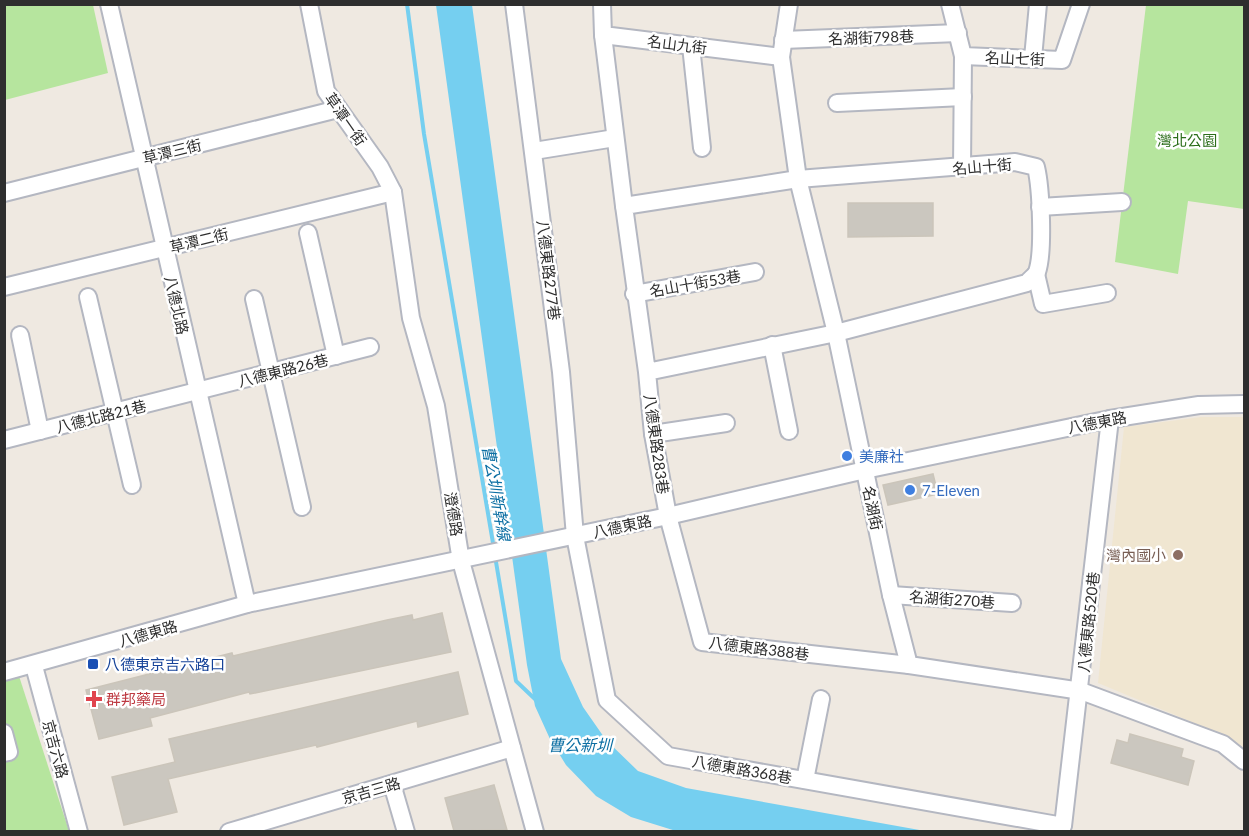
<svg xmlns="http://www.w3.org/2000/svg" width="1249" height="836" font-family="Lato,'Noto Sans TC',sans-serif">
  <style>
    .education { fill: #f0e6d1 }
    .green { fill: #b6e59e }
    .water { fill: #75cff0 }
    .lines { fill: none; stroke-linecap: round; stroke-linejoin: round }
    .stream { stroke: #75cff0; stroke-width: 4 }
    .building { fill: #cbc7bf; stroke: #cbc5ba; stroke-width: 1.5 }
    .minor-casing { stroke: #b4b7c1; stroke-width: 20 }
    .minor { stroke: #fff; stroke-width: 16 }
    .shop-dot { fill: #3f7fe0; stroke: #fff; stroke-width: 2 }
    .education-dot { fill: #8d6e63; stroke: #fff; stroke-width: 2 }
    .transit-dot { fill: #1a4fb4; stroke: #fff; stroke-width: 2 }
    .health-dot { fill: #e0444e; stroke: #fff; stroke-width: 2 }
    .labels { text-anchor: middle; dominant-baseline: central; stroke-width: 5; stroke-linejoin: round; paint-order: stroke }
    .street-label { font-size: 15px; fill: #2e2e2e; stroke: #fff }
    .park-label { font-size: 15px; fill: #2c6e1b; stroke: #fff }
    .shop-label { font-size: 15px; fill: #366cbe; stroke: #fff; text-anchor: start }
    .education-label { font-size: 15px; fill: #785e54; stroke: #fff; text-anchor: end }
    .transit-label { font-size: 15px; fill: #164399; stroke: #fff; text-anchor: start }
    .health-label { font-size: 15px; fill: #be3a42; stroke: #fff; text-anchor: start }
    .water-label { font-size: 16px; font-style: italic; fill: #0d6fa3; stroke: #fff }
  </style>
  <rect width="100%" height="100%" fill="#efe9e1"/>
  <polygon class="education" points="1201,417 1244,417 1244,748 1228,737 1098,683 1124,427"/>
  <g class="green">
    <polygon points="5,4 93,5 108,73 5,100"/>
    <polygon points="1146,5 1244,5 1244,209 1188,201 1178,274 1115,262"/>
    <polygon points="19,676 69,831 5,831 4,679"/>
  </g>
  <polygon class="water" points="436,5 472,5 561,659 583,707 606,740 638,771 686,788 925,831 676,831 631,817 596,796 566,765 550,739 535,706 527,665"/>
  <g class="lines">
    <g class="stream">
      <polyline points="407,4 424,134 494,549"/>
      <polyline points="495,556 516,681 536,700"/>
    </g>
  </g>
  <g class="building">
    <polygon points="848,203 933,203 933,236 848,237"/>
    <polygon points="933,474 938,494 888,505 883,485"/>
    <polygon points="442,613 451,652 250,694 249,692 150,718 152,726 99,739 86,690 232,653 233,656 387,620 412,615 413,620"/>
    <polygon points="458,672 468,714 418,727 417,721 317,747 316,745 168,779 177,812 124,825 112,777 175,762 169,739"/>
    <polygon points="1130,734 1183,749 1181,757 1194,761 1188,785 1111,763 1117,740 1128,743"/>
    <polygon points="494,785 507,830 454,831 445,798"/>
  </g>
  <g class="lines">
    <defs>
      <g id="minor">
        <polyline points="109,4 247,604"/>
        <polyline points="309,4 326,91 380,167 393,192 411,318 436,406 461,561 535,832"/>
        <polyline points="514,4 561,372 575,536 607,700 668,756 1063,826 1110,419"/>
        <polyline points="602,4 603,35 781,57"/>
        <polyline points="789,4 781,57 798,179 836,333 891,595 909,665 1081,691 1223,744 1244,761"/>
        <polyline points="950,4 963,56 1062,60 1081,4"/>
        <polyline points="603,35 624,206"/>
        <polyline points="783,40 958,33"/>
        <polyline points="691,46 702,148"/>
        <polyline points="1033,58 1038,4"/>
        <polyline points="837,103 963,97"/>
        <polyline points="534,151 615,138"/>
        <polyline points="962,168 963,56"/>
        <polyline points="4,193 338,109"/>
        <polyline points="1040,207 1122,202"/>
        <polyline points="308,233 336,356"/>
        <polyline points="1036,274 1043,304 1107,293"/>
        <polyline points="4,287 393,192"/>
        <polyline points="634,294 755,272"/>
        <polyline points="88,297 132,485"/>
        <polyline points="254,299 302,507"/>
        <polyline points="20,335 40,431"/>
        <polyline points="772,345 789,431"/>
        <path d="M647,372L836,333L1027,283C1030,279 1035,276 1037,272C1044,252 1041,188 1036,167L1015,162L798,179L624,206L647,372L653,434L668,516L702,642L909,665"/>
        <polyline points="653,434 726,423"/>
        <polyline points="4,440 370,347"/>
        <polyline points="891,595 1012,603"/>
        <polyline points="34,666 79,832"/>
        <polyline points="4,672 247,604 668,516 865,470 1110,419 1199,405 1244,404"/>
        <polyline points="4,733 9,752 4,753"/>
        <polyline points="805,780 821,699"/>
        <polyline points="392,784 406,832"/>
        <polyline points="229,832 512,748"/>
      </g>
    </defs>
    <use href="#minor" class="minor-casing"/>
    <use href="#minor" class="minor"/>
  </g>
  <g class="shop-dot">
    <circle cx="847" cy="456" r="6"/>
    <circle cx="910" cy="490" r="6"/>
  </g>
  <circle class="education-dot" cx="1178" cy="555" r="6"/>
  <rect class="transit-dot" x="87" y="658" width="12" height="12" rx="3"/>
  <path class="health-dot" d="M91 690h6v6h6v6h-6v6h-6v-6h-6v-6h6z"/>
  <g class="labels">
    <g class="street-label">
      <text transform="translate(871 37) rotate(-2)">名湖街798巷</text>
      <text transform="translate(677 44) rotate(7)">名山九街</text>
      <text transform="translate(1015 58) rotate(2)">名山七街</text>
      <text transform="translate(346 119) rotate(55)">草潭一街</text>
      <text transform="translate(172 151) rotate(-14)">草潭三街</text>
      <text transform="translate(982 166) rotate(-5)">名山十街</text>
      <text transform="translate(199 240) rotate(-14)">草潭二街</text>
      <text transform="translate(549 270) rotate(83)">八德東路277巷</text>
      <text transform="translate(695 283) rotate(-10)">名山十街53巷</text>
      <text transform="translate(177 305) rotate(77)">八德北路</text>
      <text transform="translate(283 370) rotate(-14)">八德東路26巷</text>
      <text transform="translate(101 416) rotate(-14)">八德北路21巷</text>
      <text transform="translate(1097 422) rotate(-11)">八德東路</text>
      <text transform="translate(657 444) rotate(82)">八德東路283巷</text>
      <text transform="translate(873 508) rotate(78)">名湖街</text>
      <text transform="translate(454 514) rotate(81)">澄德路</text>
      <text transform="translate(622 526) rotate(-12)">八德東路</text>
      <text transform="translate(952 599) rotate(4)">名湖街270巷</text>
      <text transform="translate(1088 622) rotate(-84)">八德東路520巷</text>
      <text transform="translate(148 633) rotate(-16)">八德東路</text>
      <text transform="translate(759 648) rotate(7)">八德東路388巷</text>
      <text transform="translate(56 749) rotate(75)">京吉六路</text>
      <text transform="translate(742 769) rotate(10)">八德東路368巷</text>
      <text transform="translate(371 790) rotate(-16)">京吉三路</text>
    </g>
    <g class="park-label">
      <text x="1187" y="140">灣北公園</text>
    </g>
    <g class="shop-label">
      <text x="859" y="456">美廉社</text>
      <text x="922" y="490">7-Eleven</text>
    </g>
    <g class="education-label">
      <text x="1166" y="555">灣內國小</text>
    </g>
    <g class="transit-label">
      <text x="105" y="664">八德東京吉六路口</text>
    </g>
    <g class="health-label">
      <text x="106" y="699">群邦藥局</text>
    </g>
    <g class="water-label">
      <text transform="translate(497 493) rotate(80)">曹公圳新幹線</text>
      <text x="580" y="744">曹公新圳</text>
    </g>
  </g>
  <rect width="1249" height="836" fill="none" stroke="#2e2e2e" stroke-width="12"/>
</svg>
